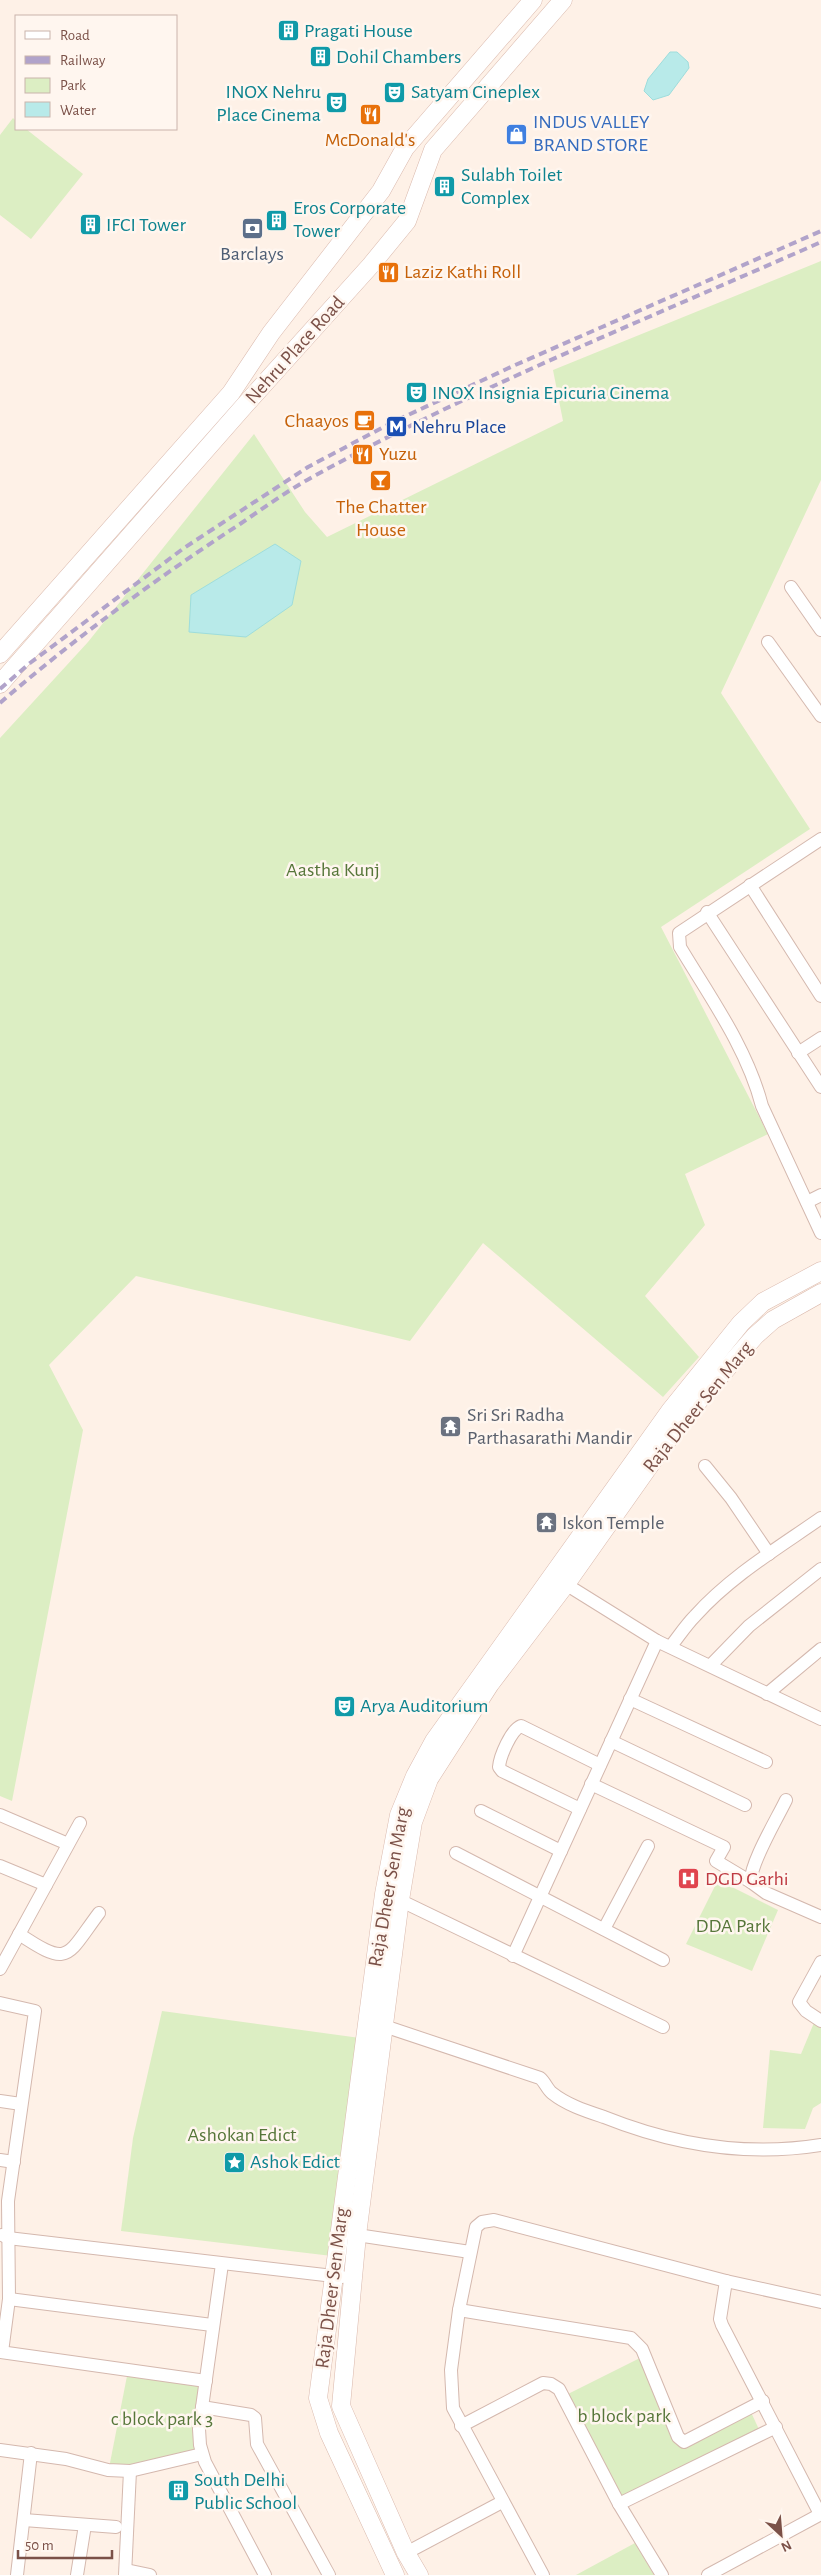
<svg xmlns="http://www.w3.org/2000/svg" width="821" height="2575" font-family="'Alegreya Sans',sans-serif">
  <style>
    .green { fill: #dceec3 }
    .water { fill: #b8eae9; stroke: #9edddc }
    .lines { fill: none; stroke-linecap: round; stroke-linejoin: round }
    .street-casing { stroke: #d4b8ae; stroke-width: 14 }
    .secondary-casing { stroke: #dab9ad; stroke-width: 19 }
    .street { stroke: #fff; stroke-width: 12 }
    .secondary { stroke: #fff; stroke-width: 18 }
    .rail { stroke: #b1a3ca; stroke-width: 4; stroke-dasharray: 8 5; stroke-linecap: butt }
    .labels { text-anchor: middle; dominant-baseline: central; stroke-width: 5; stroke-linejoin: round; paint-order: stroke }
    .culture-label { font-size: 20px; fill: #0d838f; stroke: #fff6ef; text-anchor: start }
    .shop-label { font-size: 20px; fill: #366cbe; stroke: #fff6ef; text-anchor: start }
    .food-label { font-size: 20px; fill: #c56008; stroke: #fff6ef }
    .service-label { font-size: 20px; fill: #4e5e75; stroke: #fff6ef }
    .street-label { font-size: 20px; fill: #7b5148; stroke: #fff6ef }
    .transit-label { font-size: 20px; fill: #164399; stroke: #fff6ef; text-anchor: start }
    .park-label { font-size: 20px; fill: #567639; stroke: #fff6ef }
    .worship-label { font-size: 20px; fill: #5b616d; stroke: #fff6ef; text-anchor: start }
    .health-label { font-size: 20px; fill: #be3a42; stroke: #fff6ef; text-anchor: start }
  </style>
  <rect width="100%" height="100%" fill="#fef1e7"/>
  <g class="green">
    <polygon points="13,118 16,121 16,129 26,129 83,174 31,239 0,215 0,135"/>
    <polygon points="821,261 821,480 721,693 810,829 661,927 768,1134 685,1174 705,1225 645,1296 699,1357 663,1397 483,1243 410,1341 136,1276 49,1365 83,1430 12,1801 0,1796 0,738 88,642 254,434 305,512 327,537 563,421 553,370"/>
    <polygon points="718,1880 778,1910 752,1971 686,1944"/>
    <polygon points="162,2011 360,2038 332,2256 121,2231 133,2138"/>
    <polygon points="816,2018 821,2021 821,2103 813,2108 805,2129 763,2128 770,2050 801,2054"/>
    <polygon points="644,2356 684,2441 749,2408 763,2438 624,2507 562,2397"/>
    <polygon points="127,2376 206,2381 201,2450 130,2471 109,2468"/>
    <polygon points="635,2543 654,2575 576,2575"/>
  </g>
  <g class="water">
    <polygon points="670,52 677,52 688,62 689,68 669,95 653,100 644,91 648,79"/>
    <polygon points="275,544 301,561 292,605 246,637 189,632 191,595"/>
  </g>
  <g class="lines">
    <defs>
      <g id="street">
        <polyline points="791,587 821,630"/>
        <polyline points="768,642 821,716"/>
        <path d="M821,839L679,933L680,947C710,997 747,1048 762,1106L821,1233"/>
        <polyline points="750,885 821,996"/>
        <polyline points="707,912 821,1087"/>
        <polyline points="798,1053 821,1038"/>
        <polyline points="807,1202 821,1195"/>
        <polyline points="705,1466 731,1498 769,1554"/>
        <polyline points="559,1580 657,1641 821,1719"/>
        <path d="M671,1646C679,1636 686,1625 695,1616C731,1576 778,1548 821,1518"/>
        <polyline points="711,1665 749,1626 821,1569"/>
        <polyline points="767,1694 821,1649"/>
        <polyline points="630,1699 766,1762"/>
        <polyline points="611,1741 745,1805"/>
        <polyline points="591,1784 724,1847 716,1861 751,1882"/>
        <path d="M786,1800C778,1817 749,1865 751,1882L766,1893L821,1917"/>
        <path d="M580,1809L502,1771L499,1767C500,1756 511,1730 521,1726L600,1765"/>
        <polyline points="481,1811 561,1851"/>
        <polyline points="0,1815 68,1844"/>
        <polyline points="456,1853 663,1960"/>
        <polyline points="0,1866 46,1885"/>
        <polyline points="393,1897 663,2027"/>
        <polyline points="604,1929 648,1846"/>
        <path d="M19,1934C70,1968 66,1957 99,1913"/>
        <polyline points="513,1956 657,1641"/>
        <polyline points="821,1962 799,2002 806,2011 821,2021"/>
        <polyline points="0,1969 80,1823"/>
        <polyline points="0,2003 35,2011 8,2201 9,2299 2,2352"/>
        <path d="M384,2026L540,2078C545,2082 547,2089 552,2093C567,2105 586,2111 604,2117C674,2145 746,2157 821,2145"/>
        <polyline points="0,2101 21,2104"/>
        <polyline points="0,2160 14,2162"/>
        <polyline points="2,2235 8,2238 342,2277"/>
        <polyline points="357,2235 470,2252"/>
        <polyline points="222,2264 199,2429 200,2445 205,2462 265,2575"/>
        <polyline points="726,2281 720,2319 722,2325 820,2514"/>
        <polyline points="9,2299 212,2325"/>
        <polyline points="459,2310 631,2338 642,2349 678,2437 684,2442 763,2401"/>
        <polyline points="0,2352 206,2381"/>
        <polyline points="202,2407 251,2415 255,2418 257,2444 329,2575"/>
        <polyline points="461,2426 543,2383 551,2384 559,2389 619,2504 662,2575"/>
        <polyline points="0,2450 66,2459 108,2470 130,2471 202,2454"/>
        <polyline points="619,2504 776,2427"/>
        <polyline points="24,2520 116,2527"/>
        <polyline points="406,2553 502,2502"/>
        <polyline points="126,2570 150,2575"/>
        <polyline points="17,2575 31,2453"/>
        <polyline points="77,2575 85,2525"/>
        <polyline points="125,2575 130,2471"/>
        <polyline points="543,2575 453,2408 451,2370 459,2310 476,2227 482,2222 494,2220 726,2281 821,2302"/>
        <polyline points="708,2575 821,2514"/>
      </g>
      <g id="secondary">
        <polyline points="0,654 231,393 271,333 381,191 405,148 533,0"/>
        <polyline points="0,684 245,405 371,265 407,221 433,150 563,0"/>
        <polyline points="395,2575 329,2433 318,2398 384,1894 399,1815 415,1776 434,1741 670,1411 741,1323 763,1302 821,1271"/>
        <polyline points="419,2575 406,2553 341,2406 357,2235 400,1900 413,1822 429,1779 490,1684 566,1584 681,1421 755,1336 773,1320 821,1293"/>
      </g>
    </defs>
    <use href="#street" class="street-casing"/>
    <use href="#secondary" class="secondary-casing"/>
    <use href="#street" class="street"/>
    <use href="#secondary" class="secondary"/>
    <g class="rail">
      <polyline points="0,689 30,663 184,548 308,467 393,422 513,366 821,231"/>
      <path d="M0,703C75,638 157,578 240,524C265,507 290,489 316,475C478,386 652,317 821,242"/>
    </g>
  </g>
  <defs>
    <symbol id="building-square" viewBox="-11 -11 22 22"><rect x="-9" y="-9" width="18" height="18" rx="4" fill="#0f9aa8" stroke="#fff6ef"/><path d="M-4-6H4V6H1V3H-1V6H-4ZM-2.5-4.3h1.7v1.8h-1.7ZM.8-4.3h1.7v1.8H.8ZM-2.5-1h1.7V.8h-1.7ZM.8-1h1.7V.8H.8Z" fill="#fff"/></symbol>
    <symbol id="theatre-square" viewBox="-11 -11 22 22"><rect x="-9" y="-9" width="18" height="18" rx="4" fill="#0f9aa8" stroke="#fff6ef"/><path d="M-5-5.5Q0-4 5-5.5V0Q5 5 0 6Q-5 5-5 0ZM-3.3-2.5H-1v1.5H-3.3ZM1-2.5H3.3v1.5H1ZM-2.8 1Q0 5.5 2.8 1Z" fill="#fff"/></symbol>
    <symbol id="restaurant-square" viewBox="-11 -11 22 22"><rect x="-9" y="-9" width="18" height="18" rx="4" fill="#e8710a" stroke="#fff6ef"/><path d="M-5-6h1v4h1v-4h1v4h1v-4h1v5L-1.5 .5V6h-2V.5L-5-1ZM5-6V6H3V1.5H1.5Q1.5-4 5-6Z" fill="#fff"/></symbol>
    <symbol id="shop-square" viewBox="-11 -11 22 22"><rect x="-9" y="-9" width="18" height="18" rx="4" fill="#3f7fe0" stroke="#fff6ef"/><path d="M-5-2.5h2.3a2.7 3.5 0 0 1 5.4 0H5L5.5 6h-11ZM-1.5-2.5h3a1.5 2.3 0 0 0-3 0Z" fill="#fff"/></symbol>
    <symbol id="bank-square" viewBox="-11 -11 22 22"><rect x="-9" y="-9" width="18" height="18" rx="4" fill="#5c6f8a" stroke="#fff6ef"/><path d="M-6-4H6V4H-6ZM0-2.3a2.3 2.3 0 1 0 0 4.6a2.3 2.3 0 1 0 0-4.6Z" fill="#fff"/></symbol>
    <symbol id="cafe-square" viewBox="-11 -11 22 22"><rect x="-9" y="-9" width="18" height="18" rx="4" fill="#e8710a" stroke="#fff6ef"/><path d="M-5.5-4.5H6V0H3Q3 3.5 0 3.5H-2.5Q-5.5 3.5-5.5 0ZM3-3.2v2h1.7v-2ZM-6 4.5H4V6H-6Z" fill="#fff"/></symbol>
    <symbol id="metro-square" viewBox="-11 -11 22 22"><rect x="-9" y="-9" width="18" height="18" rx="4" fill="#1a4fb4" stroke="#fff6ef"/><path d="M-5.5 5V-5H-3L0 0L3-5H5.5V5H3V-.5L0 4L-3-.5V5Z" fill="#fff"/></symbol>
    <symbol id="bar-square" viewBox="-11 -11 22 22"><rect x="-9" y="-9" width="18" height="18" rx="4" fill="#e8710a" stroke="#fff6ef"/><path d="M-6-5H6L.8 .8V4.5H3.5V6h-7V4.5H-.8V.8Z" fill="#fff"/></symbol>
    <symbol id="temple-square" viewBox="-11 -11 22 22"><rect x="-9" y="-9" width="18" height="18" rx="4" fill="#6b7280" stroke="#fff6ef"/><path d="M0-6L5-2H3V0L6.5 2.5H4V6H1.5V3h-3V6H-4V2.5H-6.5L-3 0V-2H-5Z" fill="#fff"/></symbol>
    <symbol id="hospital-square" viewBox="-11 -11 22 22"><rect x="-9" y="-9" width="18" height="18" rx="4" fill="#e0444e" stroke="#fff6ef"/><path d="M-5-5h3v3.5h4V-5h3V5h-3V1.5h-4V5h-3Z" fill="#fff"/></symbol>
    <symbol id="sight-square" viewBox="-11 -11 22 22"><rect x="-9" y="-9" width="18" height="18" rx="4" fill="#0f9aa8" stroke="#fff6ef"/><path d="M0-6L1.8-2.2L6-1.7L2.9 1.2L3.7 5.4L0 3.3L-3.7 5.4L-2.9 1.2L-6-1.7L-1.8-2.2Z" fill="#fff"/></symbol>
  </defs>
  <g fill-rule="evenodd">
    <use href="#building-square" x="276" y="18" width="25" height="25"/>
    <use href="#building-square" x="308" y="44" width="25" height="25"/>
    <use href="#theatre-square" x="382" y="80" width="25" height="25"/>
    <use href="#theatre-square" x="324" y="90" width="25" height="25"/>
    <use href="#restaurant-square" x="358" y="102" width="25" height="25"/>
    <use href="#shop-square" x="504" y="122" width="25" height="25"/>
    <use href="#building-square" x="432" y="174" width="25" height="25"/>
    <use href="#building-square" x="264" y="208" width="25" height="25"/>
    <use href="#building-square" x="78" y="212" width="25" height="25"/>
    <use href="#bank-square" x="240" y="216" width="25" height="25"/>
    <use href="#restaurant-square" x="376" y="260" width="25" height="25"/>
    <use href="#theatre-square" x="404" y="380" width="25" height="25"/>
    <use href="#cafe-square" x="352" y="408" width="25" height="25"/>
    <use href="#metro-square" x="384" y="414" width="25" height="25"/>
    <use href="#restaurant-square" x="350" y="442" width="25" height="25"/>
    <use href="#bar-square" x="368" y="468" width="25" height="25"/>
    <use href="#temple-square" x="438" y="1414" width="25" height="25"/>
    <use href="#temple-square" x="534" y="1510" width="25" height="25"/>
    <use href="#theatre-square" x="332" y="1694" width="25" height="25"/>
    <use href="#hospital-square" x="676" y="1866" width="25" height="25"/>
    <use href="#sight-square" x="222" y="2150" width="25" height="25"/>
    <use href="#building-square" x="166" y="2478" width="25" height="25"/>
  </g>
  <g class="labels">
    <g class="culture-label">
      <text x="304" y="31">Pragati House</text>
      <text x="336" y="57">Dohil Chambers</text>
      <text x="321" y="92" text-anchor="end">INOX Nehru<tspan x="321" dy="23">Place Cinema</tspan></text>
      <text x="411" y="92">Satyam Cineplex</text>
      <text x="461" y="175">Sulabh Toilet<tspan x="461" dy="23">Complex</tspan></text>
      <text x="293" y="208">Eros Corporate<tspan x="293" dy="23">Tower</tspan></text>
      <text x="106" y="225">IFCI Tower</text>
      <text x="432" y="393">INOX Insignia Epicuria Cinema</text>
      <text x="360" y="1706">Arya Auditorium</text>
      <text x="250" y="2162">Ashok Edict</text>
      <text x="194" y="2480">South Delhi<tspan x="194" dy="23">Public School</tspan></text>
    </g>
    <g class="shop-label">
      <text x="533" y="122">INDUS VALLEY<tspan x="533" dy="23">BRAND STORE</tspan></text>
    </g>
    <g class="food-label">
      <text x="370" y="140">McDonald's</text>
      <text x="404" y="272" text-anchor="start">Laziz Kathi Roll</text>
      <text x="349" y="421" text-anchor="end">Chaayos</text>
      <text x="379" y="454" text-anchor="start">Yuzu</text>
      <text x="381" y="507">The Chatter<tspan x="381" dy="23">House</tspan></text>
    </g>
    <g class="service-label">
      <text x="252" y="254">Barclays</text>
    </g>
    <g class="street-label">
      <text transform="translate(295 350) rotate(-48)">Nehru Place Road</text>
      <text transform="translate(698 1407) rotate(-51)">Raja Dheer Sen Marg</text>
      <text transform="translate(389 1887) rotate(-80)">Raja Dheer Sen Marg</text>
      <text transform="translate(332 2288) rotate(-83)">Raja Dheer Sen Marg</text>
    </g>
    <g class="transit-label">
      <text x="412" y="427">Nehru Place</text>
    </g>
    <g class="park-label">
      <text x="333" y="870">Aastha Kunj</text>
      <text x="733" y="1926">DDA Park</text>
      <text x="242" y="2135">Ashokan Edict</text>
      <text x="624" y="2416">b block park</text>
      <text x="162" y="2419">c block park 3</text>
    </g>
    <g class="worship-label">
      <text x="467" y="1415">Sri Sri Radha<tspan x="467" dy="23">Parthasarathi Mandir</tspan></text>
      <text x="562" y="1523">Iskon Temple</text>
    </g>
    <g class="health-label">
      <text x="705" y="1879">DGD Garhi</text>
    </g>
  </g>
  <rect x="15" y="15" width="162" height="115" fill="#fff6ef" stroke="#cab4ac"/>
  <rect x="25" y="31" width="25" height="8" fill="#ffffff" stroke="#cab4ac"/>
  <text x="60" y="40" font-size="15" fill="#7b5148">Road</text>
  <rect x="25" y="56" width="25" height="8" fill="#b1a3ca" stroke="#cab4ac"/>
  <text x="60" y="65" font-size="15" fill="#7b5148">Railway</text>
  <rect x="25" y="78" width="25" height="15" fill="#dceec3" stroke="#cab4ac"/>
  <text x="60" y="90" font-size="15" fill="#7b5148">Park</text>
  <rect x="25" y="102" width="25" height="15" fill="#b8eae9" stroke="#cab4ac"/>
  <text x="60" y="115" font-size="15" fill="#7b5148">Water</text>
  <g transform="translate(781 2535) rotate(154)" stroke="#fff6ef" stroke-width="4" paint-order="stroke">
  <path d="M0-4L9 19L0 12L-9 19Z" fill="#7b5148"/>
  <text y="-8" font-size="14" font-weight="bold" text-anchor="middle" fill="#7b5148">N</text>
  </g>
  <path d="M18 2550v8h94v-8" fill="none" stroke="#7b5148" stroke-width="2.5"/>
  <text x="25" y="2550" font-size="15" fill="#7b5148" stroke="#fff6ef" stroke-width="4" paint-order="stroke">50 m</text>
</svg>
